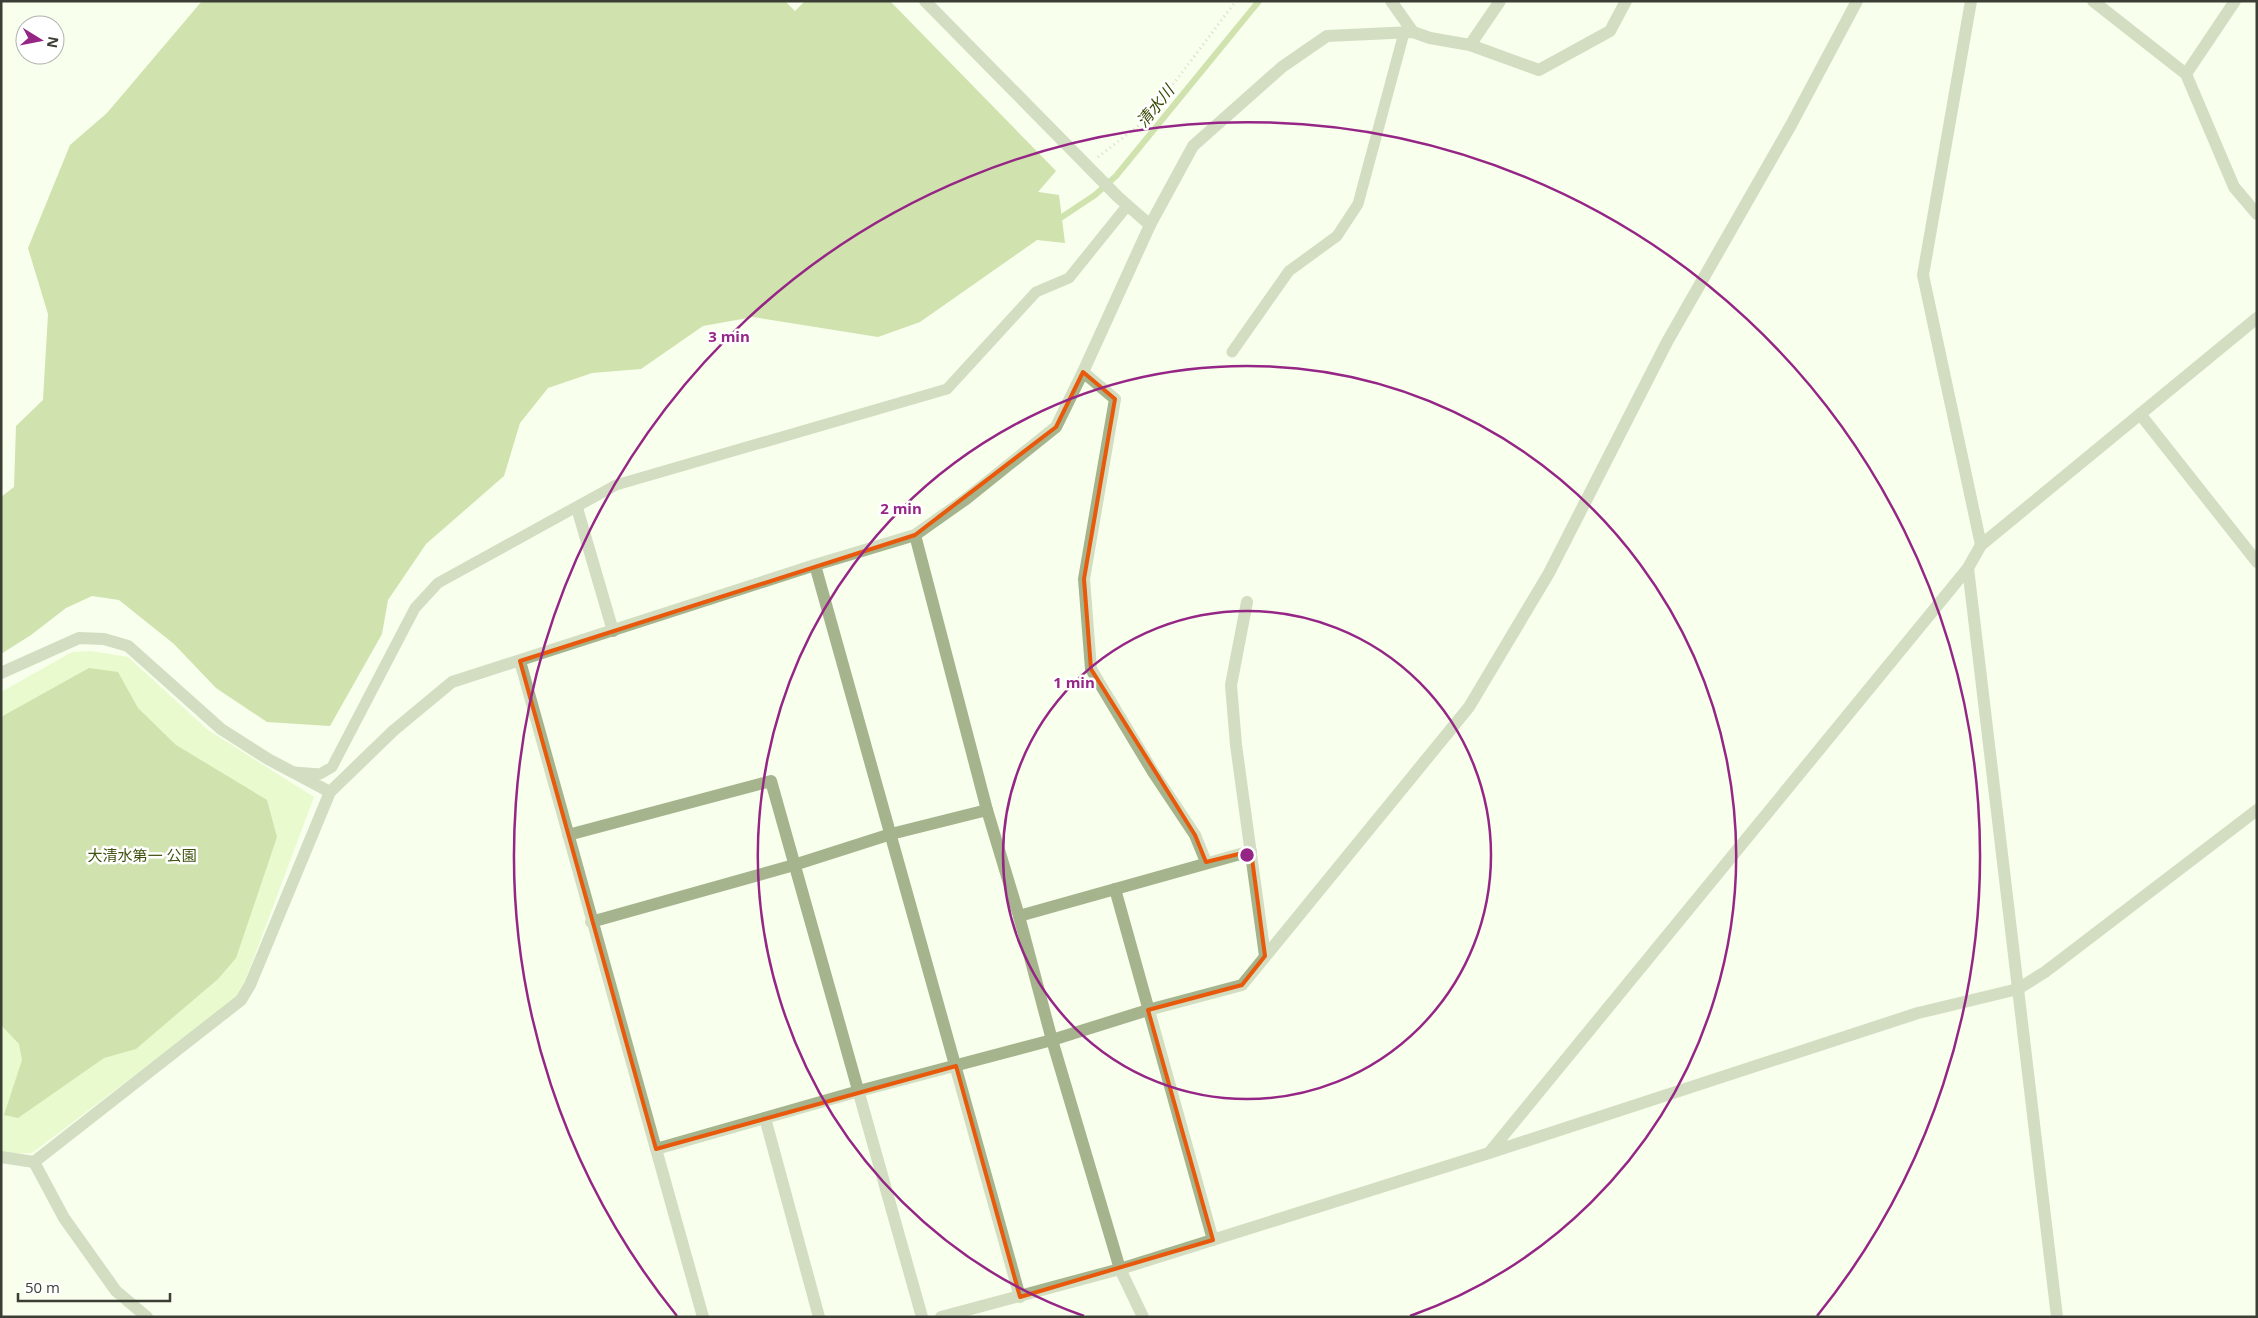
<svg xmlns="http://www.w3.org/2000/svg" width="2258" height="1318" font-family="'Open Sans','Noto Sans JP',sans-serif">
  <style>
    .green { fill: #d8f3a9 }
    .water { fill: #9fbe61 }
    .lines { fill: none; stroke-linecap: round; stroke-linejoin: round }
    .stream { stroke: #9fbe61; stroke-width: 6 }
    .path { stroke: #b0b6a8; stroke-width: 3; stroke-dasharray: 1 4; stroke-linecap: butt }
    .service { stroke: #a5b48d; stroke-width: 11 }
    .minor { stroke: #a5b48d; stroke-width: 12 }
    .marked { fill: none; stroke: #e8590c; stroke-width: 4; stroke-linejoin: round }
    .ring { fill: none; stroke: #962686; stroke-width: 2.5 }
    .labels { text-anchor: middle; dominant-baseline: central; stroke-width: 5; stroke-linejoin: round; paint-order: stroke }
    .park-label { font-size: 15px; fill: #3f520e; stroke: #fff }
    .water-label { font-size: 16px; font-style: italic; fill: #354700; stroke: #fff }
    .centre { fill: #962686; stroke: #fff; stroke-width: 2.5 }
    .ring-label { font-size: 15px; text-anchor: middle; font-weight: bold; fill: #962686; stroke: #fff; stroke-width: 5; stroke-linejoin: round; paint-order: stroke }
  </style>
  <rect width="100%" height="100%" fill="#f8ffed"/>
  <polygon class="green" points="91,651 128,657 208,730 314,797 244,984 237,998 32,1153 8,1154 1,1152 1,692 72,652"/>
  <g class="water">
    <polygon points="202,1 785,1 795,11 805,1 890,1 1056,171 1038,192 1059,195 1065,243 1037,240 920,322 878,337 753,317 703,326 641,369 592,373 548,388 520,423 504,476 426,544 388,600 382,634 330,726 267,722 216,688 174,644 119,600 92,596 66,608 31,635 1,654 1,497 14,487 16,426 43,400 48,314 28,248 70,145 107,113"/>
    <polygon points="89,668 118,672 138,708 176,745 267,800 277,837 236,958 218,979 136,1049 104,1058 18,1118 4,1115 22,1060 19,1044 1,1025 1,717"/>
  </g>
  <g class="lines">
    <polyline class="stream" points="1062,217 1095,195 1116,176 1259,1"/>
    <polyline class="path" points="1098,157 1147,119 1236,1"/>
    <g class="service">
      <polyline points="1232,352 1289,271 1337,236 1358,204 1404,33"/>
      <polyline points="294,772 320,774 332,767 415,608 438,583 616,485 947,389 1036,292 1069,278 1127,206"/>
    </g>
    <g class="minor">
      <polyline points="925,1 1118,197 1150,225"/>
      <polyline points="1391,1 1413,32"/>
      <polyline points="1971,1 1923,275 1981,545"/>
      <polyline points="2093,1 2186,74 2234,187 2257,214"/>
      <polyline points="1470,45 1500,1"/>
      <polyline points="2186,74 2235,1"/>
      <polyline points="1083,372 1115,399 1084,579 1091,669 1153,772 1195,835 1206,862"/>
      <polyline points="2140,414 2257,562"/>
      <polyline points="577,508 613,631"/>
      <polyline points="915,535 987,810 1019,916 1052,1040 1120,1269 1143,1317"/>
      <polyline points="815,565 1020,1297"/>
      <polyline points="1968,568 2057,1317"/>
      <polyline points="1247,602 1231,685 1236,745 1265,956"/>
      <polyline points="520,661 656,1149"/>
      <polyline points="1,673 79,638 104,639 128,646 221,729 268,759 330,792"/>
      <polyline points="568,835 771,781 922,1317"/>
      <polyline points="1115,889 1213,1240"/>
      <polyline points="1019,916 1251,851"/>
      <polyline points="591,922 794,865 891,834 987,810"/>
      <polyline points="765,1118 819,1317"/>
      <polyline points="1489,1153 1968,568 1981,545 2257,318"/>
      <polyline points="1,1157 34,1162 241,1000 250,985 330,792 393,731 452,682 815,565 915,535 966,499 1056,427 1083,372 1150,225 1193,146 1282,67 1327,36 1413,32 1430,38 1470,45 1539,70 1610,31 1626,1"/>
      <polyline points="34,1162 64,1218 116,1291 147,1317"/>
      <polyline points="703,1317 656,1149 859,1091 1052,1040 1148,1010 1242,985 1469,707 1549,573 1667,342 1791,125 1857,1"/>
      <polyline points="941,1317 1120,1269 1489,1153 1918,1013 2018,989 2045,972 2257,810"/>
    </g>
  </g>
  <path d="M0 0H2258V1318H0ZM1083,372L1115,399L1084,579L1091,669L1195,835L1206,862L1251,851L1265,956L1242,985L1148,1010L1213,1240L1020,1297L956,1066L656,1149L520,661L915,535L1056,427Z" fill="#f8ffed" fill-opacity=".55" fill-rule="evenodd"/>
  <path class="marked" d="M1083,372L1115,399L1084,579L1091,669L1195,835L1206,862L1251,851L1265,956L1242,985L1148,1010L1213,1240L1020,1297L956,1066L656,1149L520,661L915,535L1056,427Z"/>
  <g class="ring">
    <circle cx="1247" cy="855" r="244"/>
    <path d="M1084 1316A489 489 0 1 1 1410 1316"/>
    <path d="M677 1316A733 733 0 1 1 1817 1316"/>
  </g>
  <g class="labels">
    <g class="park-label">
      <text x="142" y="855">大清水第一 公園</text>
    </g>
    <g class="water-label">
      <text transform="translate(1155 106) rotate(-51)">清水川</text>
    </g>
  </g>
  <circle cx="1247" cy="855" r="8" class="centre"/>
  <g class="ring-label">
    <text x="729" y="342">3 min</text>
    <text x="901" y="514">2 min</text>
    <text x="1074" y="688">1 min</text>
  </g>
  <rect width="2258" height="1318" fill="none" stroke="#3a3e35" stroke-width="5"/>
  <g transform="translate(40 40) rotate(100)"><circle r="24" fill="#ffffff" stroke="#b0b2ae"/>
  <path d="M0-4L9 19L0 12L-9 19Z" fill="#962686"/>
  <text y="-8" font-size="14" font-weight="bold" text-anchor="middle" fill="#3a3e35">N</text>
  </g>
  <path d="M18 1293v8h152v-8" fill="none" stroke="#3a3e35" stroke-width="2.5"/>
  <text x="25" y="1293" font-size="15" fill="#3a3e35" stroke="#ffffff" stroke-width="4" paint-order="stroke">50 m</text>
</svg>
